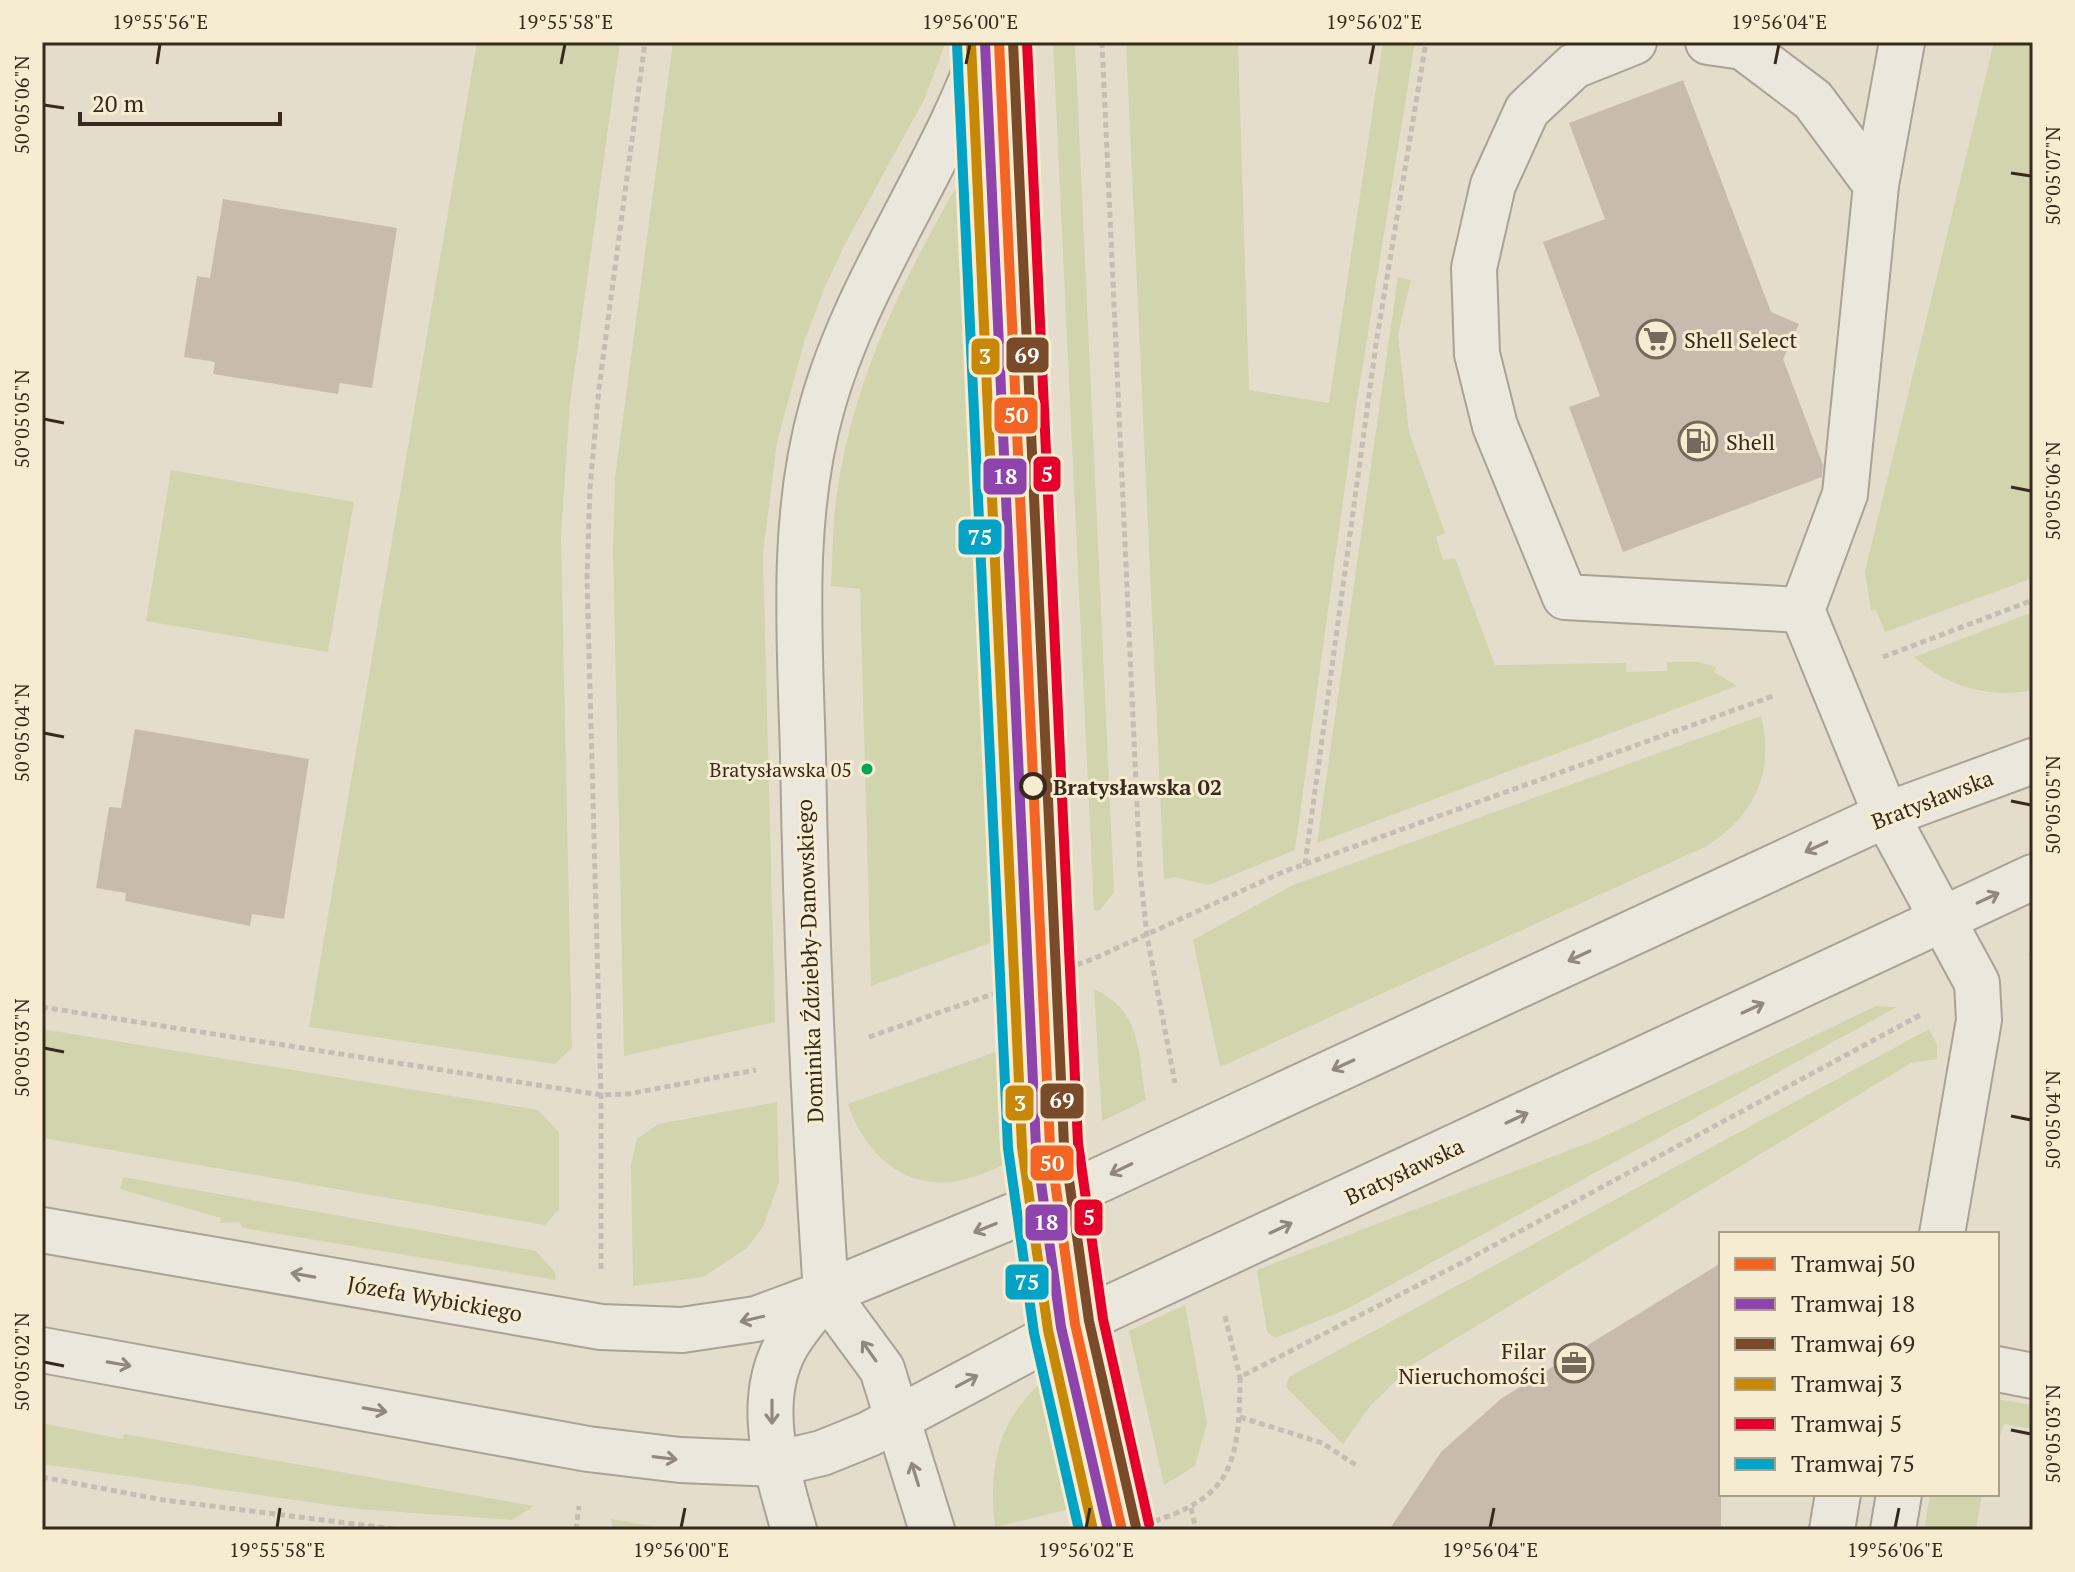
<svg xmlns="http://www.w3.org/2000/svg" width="2075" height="1572" font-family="'PT Serif',serif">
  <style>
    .green { fill: #d2d4ae }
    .building { fill: #c8bbad }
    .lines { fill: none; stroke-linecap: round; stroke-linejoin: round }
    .minor-casing { stroke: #a9a295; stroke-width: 48 }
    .path { stroke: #c4beb4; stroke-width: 5; stroke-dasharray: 6 4; stroke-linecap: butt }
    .minor { stroke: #ece7dd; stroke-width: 44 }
    .tram-1-casing { stroke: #f6ecd1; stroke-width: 16 }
    .tram-2-casing { stroke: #f6ecd1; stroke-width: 16 }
    .tram-3-casing { stroke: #f6ecd1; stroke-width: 16 }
    .tram-4-casing { stroke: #f6ecd1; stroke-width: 16 }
    .tram-5-casing { stroke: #f6ecd1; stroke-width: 16 }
    .tram-6-casing { stroke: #f6ecd1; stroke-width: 16 }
    .tram-1 { stroke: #f26522; stroke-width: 10 }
    .tram-2 { stroke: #8e44ad; stroke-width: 10 }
    .tram-3 { stroke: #7a4b2a; stroke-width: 10 }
    .tram-4 { stroke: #c78707; stroke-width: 10 }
    .tram-5 { stroke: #e4002b; stroke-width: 10 }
    .tram-6 { stroke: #03a3c5; stroke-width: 10 }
    .oneway { stroke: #92887d }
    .ticks { fill: none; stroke: #372a1d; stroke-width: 3 }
    .bus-dot { fill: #00a651; stroke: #f6ecd1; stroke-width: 3 }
    .stop-dot { fill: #f6ecd1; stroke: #372a1d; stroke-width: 4 }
    .labels { text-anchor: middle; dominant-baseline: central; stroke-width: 6; stroke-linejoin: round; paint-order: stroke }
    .bus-label { font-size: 20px; fill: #372a1d; stroke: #f6ecd1; text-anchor: end }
    .poi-label { font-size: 22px; fill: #372a1d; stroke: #f6ecd1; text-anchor: start }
    .stop-label { font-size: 22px; font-weight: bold; fill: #372a1d; stroke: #f6ecd1; text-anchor: start }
    .street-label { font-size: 22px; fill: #372a1d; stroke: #f6ecd1 }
    .line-badge { stroke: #f6ecd1; stroke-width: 3 }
    .badge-label { font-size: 22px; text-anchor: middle; font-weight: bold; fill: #fff }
    .neatline { fill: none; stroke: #372a1d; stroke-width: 3 }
    .ticks-label { font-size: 20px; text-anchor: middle; fill: #372a1d }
  </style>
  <rect width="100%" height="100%" fill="#e4ddcc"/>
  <g class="green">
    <polygon points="477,42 620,42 570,403 561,536 572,1048 555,1064 309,1027"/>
    <polygon points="673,42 946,42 924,100 846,242 825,287 805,339 777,442 763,553 775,1022 624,1056 613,552 615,478"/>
    <polygon points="1053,42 1075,42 1114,892 1100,910 1094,911"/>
    <polygon points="1126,42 1238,42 1249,390 1329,403 1383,42 1415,42 1356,407 1295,850 1209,885 1174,877 1164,880"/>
    <polygon points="1994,42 2033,42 2033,578 1885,632 1876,610 1871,611 1865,571"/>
    <path d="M981,154L993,165L1004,452L974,453L996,941L871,986L860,589L831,586C833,556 832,524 837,494C854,371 912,262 974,156Z"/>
    <polygon points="1398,277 1411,280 1398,334 1409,432 1445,533 1436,537 1443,560 1455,558 1495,665 1626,663 1626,672 1667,671 1667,662 1699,662 1716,667 1714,672 1737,686 1317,843"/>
    <polygon points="171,470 354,502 328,652 146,621"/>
    <path d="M2033,612V690C1990,699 1947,687 1914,657Z"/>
    <path d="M1761,716C1775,771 1755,815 1707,846L1220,1067L1193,940L1293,885Z"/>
    <path d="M1094,989C1143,1012 1137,1051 1146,1100L1102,1121Z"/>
    <polygon points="1876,1006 1897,1007 1347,1309 1275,1338 1267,1332 1257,1270 1601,1138"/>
    <polygon points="42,1029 538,1110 559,1132 559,1209 545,1225 42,1138"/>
    <polygon points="1929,1029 1937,1044 1937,1059 1911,1063 1412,1365 1370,1406 1343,1444 1286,1387 1289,1377"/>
    <path d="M1029,1040L1038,1149C1012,1160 985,1176 958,1181C903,1191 863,1151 848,1104Z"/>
    <polygon points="777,1102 779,1182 763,1227 747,1248 703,1277 633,1286 631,1164 637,1139 658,1124"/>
    <polygon points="123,1177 536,1251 555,1272 556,1280 243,1228 239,1222 220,1223 221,1218 120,1189"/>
    <polygon points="1185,1305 1207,1423 1195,1466 1164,1485 1129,1331"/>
    <path d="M1067,1362L1099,1502L995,1527C986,1453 1005,1404 1067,1362Z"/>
    <polygon points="1997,1399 2033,1405 2033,1429 2004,1424 2000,1436 1997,1435"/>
    <polygon points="42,1423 122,1439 124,1434 534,1506 512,1520 358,1509 42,1464"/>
    <polygon points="1930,1494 1982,1494 1976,1530 1924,1530"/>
    <polygon points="611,1519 674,1530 675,1530 613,1530"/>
  </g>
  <g class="building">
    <polygon points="1683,80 1771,312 1799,324 1783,359 1823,465 1822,477 1623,552 1569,407 1600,396 1543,242 1605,219 1569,123"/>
    <polygon points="223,199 397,228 372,388 340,383 338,394 213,374 215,362 184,357 197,276 210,278"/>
    <polygon points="135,729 309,759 284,919 252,914 250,926 125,901 126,893 96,888 109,807 121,808"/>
    <polygon points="1721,1263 1721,1530 1389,1530 1441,1452 1502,1398"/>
  </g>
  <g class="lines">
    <defs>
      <g id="minor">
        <polyline points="1634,42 1574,66 1527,110 1493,185 1474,268 1477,354 1495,426 1565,597 1802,610"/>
        <polyline points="1708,42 1743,47 1813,100 1876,185 1845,494 1802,610 1886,815 1977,983 1979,1020 1942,1234"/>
        <polyline points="1876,185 1902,42"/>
        <polyline points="42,1230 601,1327 682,1330 756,1319 826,1293 1095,1182 1886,815 2033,761"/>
        <path d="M826,1293C814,1114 806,935 803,756C800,640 790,520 822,407C858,278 942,169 986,42"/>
        <polyline points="826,1293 882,1369 932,1530"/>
        <polyline points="42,1350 588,1449 680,1460 776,1464 822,1453 869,1434 1075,1324 2033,877"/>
        <polyline points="1997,1369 2033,1376"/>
        <path d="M794,1530C778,1473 755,1405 785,1348C795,1329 812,1311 826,1293"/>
        <polyline points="1832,1530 1838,1494"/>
        <polyline points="1893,1530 1899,1494"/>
      </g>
    </defs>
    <use href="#minor" class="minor-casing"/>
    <g class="path">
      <polyline points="1102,42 1140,871 1147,936 1175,1083"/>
      <polyline points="987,461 1014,987"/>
      <polyline points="1883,657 2033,600"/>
      <polyline points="1305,864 1376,344 1426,42"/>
      <polyline points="2031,953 2033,957"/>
      <polyline points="42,1007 601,1095 628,1094 756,1070"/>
      <polyline points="869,1037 1093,959 1283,872 1776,695"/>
      <polyline points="601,1269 601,1095 587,579 590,488 599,388 645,42"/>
      <polyline points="1225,1316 1240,1377"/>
      <polyline points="1240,1417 1322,1443 1359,1467"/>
      <polyline points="42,1477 163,1500 403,1530"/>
      <polyline points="1191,1508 1196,1530"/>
      <polyline points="576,1530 579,1506"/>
      <path d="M1126,1530C1225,1502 1240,1480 1240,1377L1465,1261L1922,1014"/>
    </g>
    <use href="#minor" class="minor"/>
    <defs>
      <polyline id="tram-1" points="999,42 1050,1146 1075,1324 1122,1530"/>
      <polyline id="tram-2" points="985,43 1036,1147 1061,1327 1108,1530"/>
      <polyline id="tram-3" points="1013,42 1064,1145 1089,1321 1136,1527"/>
      <polyline id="tram-4" points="971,43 1022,1147 1048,1330 1093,1530"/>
      <polyline id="tram-5" points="1027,42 1078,1143 1103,1319 1149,1524"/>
      <polyline id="tram-6" points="957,44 1008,1148 1034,1333 1079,1530"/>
    </defs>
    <use href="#tram-1" class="tram-1-casing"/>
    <use href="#tram-2" class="tram-2-casing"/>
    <use href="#tram-3" class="tram-3-casing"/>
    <use href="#tram-4" class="tram-4-casing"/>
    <use href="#tram-5" class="tram-5-casing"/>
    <use href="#tram-6" class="tram-6-casing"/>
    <use href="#tram-1" class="tram-1"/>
    <use href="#tram-2" class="tram-2"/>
    <use href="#tram-3" class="tram-3"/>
    <use href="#tram-4" class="tram-4"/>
    <use href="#tram-5" class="tram-5"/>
    <use href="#tram-6" class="tram-6"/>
  </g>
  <defs><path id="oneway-shaft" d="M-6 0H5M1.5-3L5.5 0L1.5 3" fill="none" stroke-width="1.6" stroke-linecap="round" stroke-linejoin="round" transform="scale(2)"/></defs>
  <g class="oneway">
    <use href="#oneway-shaft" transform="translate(1816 847) rotate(155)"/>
    <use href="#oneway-shaft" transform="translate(1988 898) rotate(-25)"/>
    <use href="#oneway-shaft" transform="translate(1579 956) rotate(155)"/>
    <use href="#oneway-shaft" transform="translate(1753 1008) rotate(-25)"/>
    <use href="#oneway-shaft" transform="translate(1343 1065) rotate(155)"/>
    <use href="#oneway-shaft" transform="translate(1517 1118) rotate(-25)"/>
    <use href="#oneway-shaft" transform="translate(1121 1169) rotate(154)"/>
    <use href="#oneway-shaft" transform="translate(985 1228) rotate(158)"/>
    <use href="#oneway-shaft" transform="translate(1281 1228) rotate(-25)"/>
    <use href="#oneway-shaft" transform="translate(303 1275) rotate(-170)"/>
    <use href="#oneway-shaft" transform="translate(752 1319) rotate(167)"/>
    <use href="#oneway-shaft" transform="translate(869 1351) rotate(-125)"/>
    <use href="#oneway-shaft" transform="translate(119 1364) rotate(10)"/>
    <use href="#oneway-shaft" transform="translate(967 1381) rotate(-28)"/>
    <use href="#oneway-shaft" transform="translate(375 1410) rotate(10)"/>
    <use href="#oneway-shaft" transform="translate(772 1412) rotate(90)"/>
    <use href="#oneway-shaft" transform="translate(665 1458) rotate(7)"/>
    <use href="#oneway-shaft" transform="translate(915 1474) rotate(-107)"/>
  </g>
  <path class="ticks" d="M157,64L160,44M561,64L565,44M966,64L970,44M1370,64L1374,44M1775,64L1779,44M44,105L64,108M2011,173L2031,176M44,419L64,423M2011,487L2031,491M44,733L64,737M2011,801L2031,805M44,1048L64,1052M2011,1116L2031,1120M44,1362L64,1366M2011,1430L2031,1434M277,1528L280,1508M681,1528L685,1508M1086,1528L1090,1508M1490,1528L1494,1508M1895,1528L1899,1508"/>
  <defs>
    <symbol id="supermarket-ring" viewBox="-11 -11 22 22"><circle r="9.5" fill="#f6ecd1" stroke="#74695a" stroke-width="1.5"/><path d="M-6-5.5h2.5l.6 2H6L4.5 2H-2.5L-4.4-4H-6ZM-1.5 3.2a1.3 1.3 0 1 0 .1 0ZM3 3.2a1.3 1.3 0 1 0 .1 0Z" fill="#74695a"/></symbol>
    <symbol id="fuel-ring" viewBox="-11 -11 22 22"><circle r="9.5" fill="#f6ecd1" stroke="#74695a" stroke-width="1.5"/><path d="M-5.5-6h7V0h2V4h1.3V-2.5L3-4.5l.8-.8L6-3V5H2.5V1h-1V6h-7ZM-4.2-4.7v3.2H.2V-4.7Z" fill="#74695a"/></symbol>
    <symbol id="office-ring" viewBox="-11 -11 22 22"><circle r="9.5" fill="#f6ecd1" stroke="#74695a" stroke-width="1.5"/><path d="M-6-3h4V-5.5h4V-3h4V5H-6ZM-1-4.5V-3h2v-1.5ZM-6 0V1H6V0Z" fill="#74695a"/></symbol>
  </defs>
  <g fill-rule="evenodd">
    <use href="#supermarket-ring" x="1634" y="317" width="44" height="44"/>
    <use href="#fuel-ring" x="1676" y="419" width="44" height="44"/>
    <use href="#office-ring" x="1552" y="1341" width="44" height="44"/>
  </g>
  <circle class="bus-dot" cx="867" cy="769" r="7"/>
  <circle class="stop-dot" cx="1033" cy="786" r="12"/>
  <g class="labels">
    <g class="bus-label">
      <text x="852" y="769">Bratysławska 05</text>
    </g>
    <g class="poi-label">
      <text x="1684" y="339">Shell Select</text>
      <text x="1726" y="441">Shell</text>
      <text x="1546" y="1350" text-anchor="end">Filar<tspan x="1546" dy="25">Nieruchomości</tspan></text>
    </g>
    <g class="stop-label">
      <text x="1053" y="786">Bratysławska 02</text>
    </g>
    <g class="street-label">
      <text transform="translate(1932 799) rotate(-21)">Bratysławska</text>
      <text transform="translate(809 961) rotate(-92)">Dominika Ździebły-Danowskiego</text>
      <text transform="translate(1404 1171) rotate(-25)">Bratysławska</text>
      <text transform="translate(435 1298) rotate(10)">Józefa Wybickiego</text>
    </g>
  </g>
  <g class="line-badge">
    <rect x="1005" y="336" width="45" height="38" rx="8" fill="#7a4b2a"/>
    <rect x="970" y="337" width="31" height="39" rx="8" fill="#c78707"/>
    <rect x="993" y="396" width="46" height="39" rx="8" fill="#f26522"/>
    <rect x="1032" y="455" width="30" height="38" rx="8" fill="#e4002b"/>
    <rect x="982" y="457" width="46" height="39" rx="8" fill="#8e44ad"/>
    <rect x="957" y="518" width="46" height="38" rx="8" fill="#03a3c5"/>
    <rect x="1039" y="1082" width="46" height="38" rx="8" fill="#7a4b2a"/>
    <rect x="1004" y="1084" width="31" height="38" rx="8" fill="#c78707"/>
    <rect x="1029" y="1144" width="46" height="38" rx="8" fill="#f26522"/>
    <rect x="1073" y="1198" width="31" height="39" rx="8" fill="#e4002b"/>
    <rect x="1024" y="1203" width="45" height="39" rx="8" fill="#8e44ad"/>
    <rect x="1004" y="1263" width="46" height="38" rx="8" fill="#03a3c5"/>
  </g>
  <g class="badge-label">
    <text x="1027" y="363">69</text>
    <text x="985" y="364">3</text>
    <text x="1016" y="423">50</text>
    <text x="1047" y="482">5</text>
    <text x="1005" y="484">18</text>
    <text x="980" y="545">75</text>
    <text x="1062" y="1108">69</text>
    <text x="1020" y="1111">3</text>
    <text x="1052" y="1171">50</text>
    <text x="1089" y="1225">5</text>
    <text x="1046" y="1230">18</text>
    <text x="1027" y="1290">75</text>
  </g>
  <rect width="2075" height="1572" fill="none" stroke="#f6ecd1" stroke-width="88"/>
  <rect x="1719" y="1232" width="280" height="264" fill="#f6ecd1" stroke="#aa9e89" stroke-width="2"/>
  <rect x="1735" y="1258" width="40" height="12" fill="#f26522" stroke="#aa9e89" stroke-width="2"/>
  <text x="1791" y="1272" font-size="24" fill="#372a1d">Tramwaj 50</text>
  <rect x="1735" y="1298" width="40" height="12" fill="#8e44ad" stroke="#aa9e89" stroke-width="2"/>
  <text x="1791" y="1312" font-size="24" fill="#372a1d">Tramwaj 18</text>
  <rect x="1735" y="1338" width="40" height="12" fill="#7a4b2a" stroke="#aa9e89" stroke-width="2"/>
  <text x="1791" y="1352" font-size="24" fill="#372a1d">Tramwaj 69</text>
  <rect x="1735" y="1378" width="40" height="12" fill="#c78707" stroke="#aa9e89" stroke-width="2"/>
  <text x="1791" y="1392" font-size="24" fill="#372a1d">Tramwaj 3</text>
  <rect x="1735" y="1418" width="40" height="12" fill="#e4002b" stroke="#aa9e89" stroke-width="2"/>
  <text x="1791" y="1432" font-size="24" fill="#372a1d">Tramwaj 5</text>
  <rect x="1735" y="1458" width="40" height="12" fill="#03a3c5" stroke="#aa9e89" stroke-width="2"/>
  <text x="1791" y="1472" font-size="24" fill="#372a1d">Tramwaj 75</text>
  <path d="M80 112v12h200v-12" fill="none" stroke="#372a1d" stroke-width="4"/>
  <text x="92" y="112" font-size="24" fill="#372a1d" stroke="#f6ecd1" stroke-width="6" paint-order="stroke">20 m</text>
  <rect x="44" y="44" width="1987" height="1484" class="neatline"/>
  <g class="ticks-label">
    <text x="160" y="29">19°55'56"E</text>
    <text x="565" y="29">19°55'58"E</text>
    <text x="970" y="29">19°56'00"E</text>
    <text x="1374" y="29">19°56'02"E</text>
    <text x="1779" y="29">19°56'04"E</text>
    <text transform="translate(22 105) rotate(-90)" y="7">50°05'06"N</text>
    <text transform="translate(2053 176) rotate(-90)" y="7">50°05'07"N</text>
    <text transform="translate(22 419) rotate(-90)" y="7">50°05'05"N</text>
    <text transform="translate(2053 491) rotate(-90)" y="7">50°05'06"N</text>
    <text transform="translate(22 733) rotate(-90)" y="7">50°05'04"N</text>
    <text transform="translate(2053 805) rotate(-90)" y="7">50°05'05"N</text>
    <text transform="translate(22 1048) rotate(-90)" y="7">50°05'03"N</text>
    <text transform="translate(2053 1120) rotate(-90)" y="7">50°05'04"N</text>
    <text transform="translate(22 1362) rotate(-90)" y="7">50°05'02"N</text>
    <text transform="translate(2053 1434) rotate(-90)" y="7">50°05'03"N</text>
    <text x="277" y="1557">19°55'58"E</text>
    <text x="681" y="1557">19°56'00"E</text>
    <text x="1086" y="1557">19°56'02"E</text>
    <text x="1490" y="1557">19°56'04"E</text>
    <text x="1895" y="1557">19°56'06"E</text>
  </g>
</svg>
